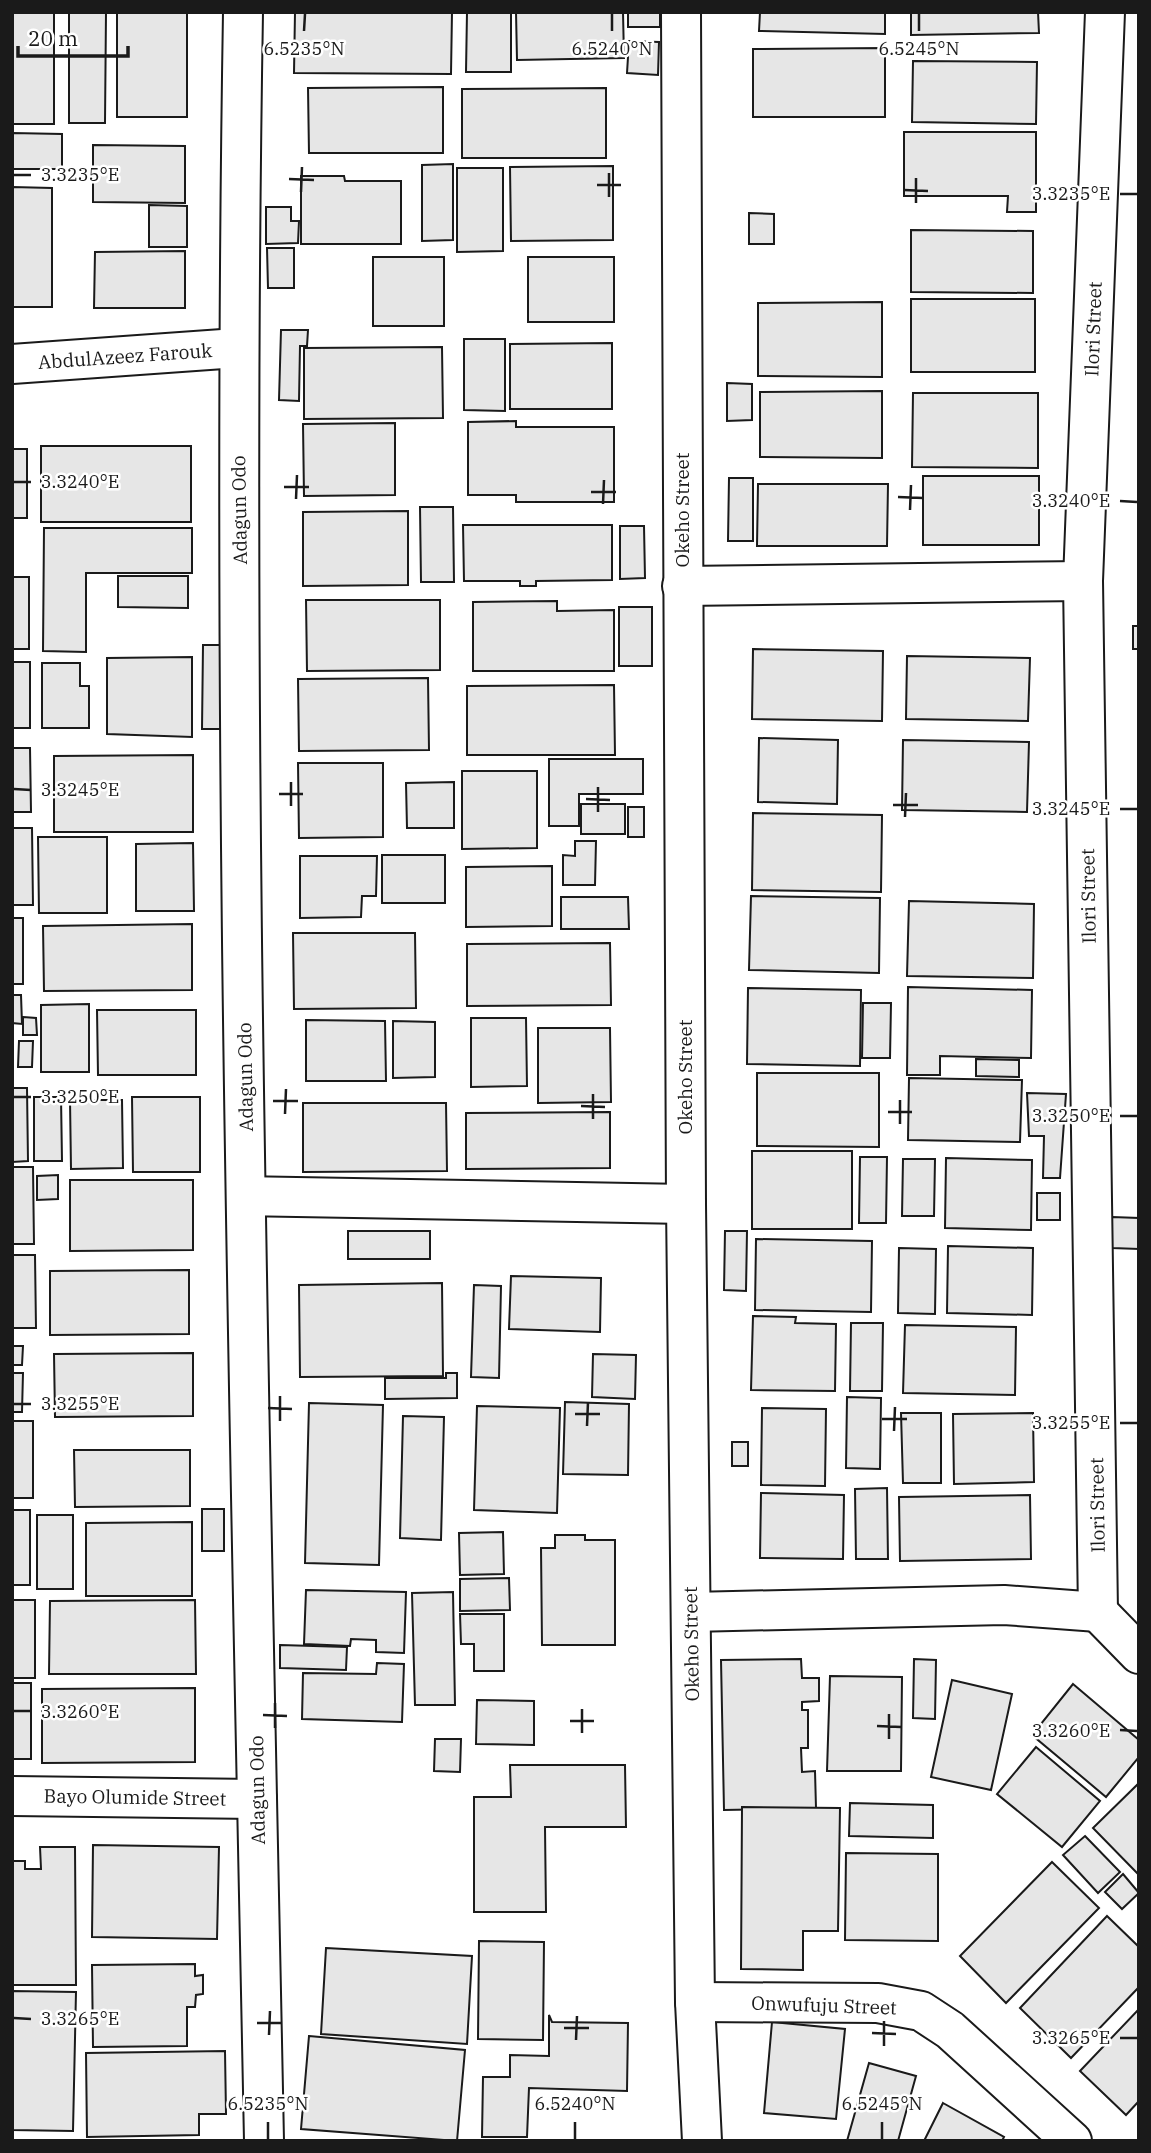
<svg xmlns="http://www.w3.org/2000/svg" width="1151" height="2153" font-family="'IBM Plex Serif',serif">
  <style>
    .building { fill: #e6e6e6; stroke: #1a1a1a; stroke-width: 2 }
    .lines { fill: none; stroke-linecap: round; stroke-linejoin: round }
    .minor-casing { stroke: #1a1a1a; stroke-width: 42 }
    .minor { stroke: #fff; stroke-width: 38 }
    .ticks { fill: none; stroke: #1a1a1a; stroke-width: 2.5 }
    .labels { text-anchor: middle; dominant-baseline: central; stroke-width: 5; stroke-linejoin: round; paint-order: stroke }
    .street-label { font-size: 19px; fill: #1a1a1a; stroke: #fff }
    .ticks-label { font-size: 18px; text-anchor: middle; fill: #1a1a1a; stroke: #fff; stroke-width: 5; stroke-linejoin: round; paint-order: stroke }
  </style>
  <rect width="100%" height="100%" fill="#fff"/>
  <g class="building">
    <rect x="12" y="12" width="42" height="112"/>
    <polygon points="69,12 106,12 105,123 69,123"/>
    <rect x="117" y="12" width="70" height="105"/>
    <polygon points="295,12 452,12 451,74 294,73"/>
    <polygon points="467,12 511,12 511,72 466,72"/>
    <polygon points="516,12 623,12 624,58 517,60"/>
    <rect x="628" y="12" width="32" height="15"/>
    <polygon points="760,12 885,12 885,34 759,31"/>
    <polygon points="911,12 1038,12 1039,33 911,35"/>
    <polygon points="629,41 659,42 658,75 627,73"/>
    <polygon points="885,48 885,117 753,117 753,49"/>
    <polygon points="913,61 1037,62 1036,124 912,122"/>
    <polygon points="443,87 443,153 309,153 308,88"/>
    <polygon points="606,88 606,158 462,158 462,89"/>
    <polygon points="904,132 1036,132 1036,212 1007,212 1008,196 904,196"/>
    <polygon points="12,133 62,134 62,169 12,169"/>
    <polygon points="93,145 185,146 185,203 93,202"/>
    <polygon points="453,164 453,240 422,241 422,165"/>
    <polygon points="613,166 613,240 511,241 510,167"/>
    <polygon points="457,168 503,168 503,251 457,252"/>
    <polygon points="301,176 344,176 345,181 401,181 401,244 301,244"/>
    <polygon points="12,187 52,188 52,307 12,307"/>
    <polygon points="149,205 187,206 187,247 149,247"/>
    <polygon points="266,207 291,207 291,221 299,221 298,243 266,244"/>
    <polygon points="749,213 774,214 774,244 749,244"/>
    <polygon points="911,230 1033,231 1033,293 911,292"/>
    <polygon points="267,248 294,248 294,288 268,288"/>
    <polygon points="185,251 185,308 94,308 95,252"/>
    <rect x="373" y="257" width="71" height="69"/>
    <rect x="528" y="257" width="86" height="65"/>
    <rect x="911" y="299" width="124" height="73"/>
    <polygon points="882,302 882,377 758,376 758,303"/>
    <polygon points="281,330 308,330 307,346 300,346 299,401 279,400"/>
    <polygon points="464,339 505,339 505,411 464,410"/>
    <polygon points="612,343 612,409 510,409 510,344"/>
    <polygon points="442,347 443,418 304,419 304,348"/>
    <polygon points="727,383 752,384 752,420 727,421"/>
    <polygon points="882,391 882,458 760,457 760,392"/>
    <polygon points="913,393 1038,393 1038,468 912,467"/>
    <polygon points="516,421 516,427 614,427 614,502 516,502 516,495 468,495 468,422"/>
    <polygon points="395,423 395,495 304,496 303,424"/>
    <rect x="41" y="446" width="150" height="76"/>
    <rect x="12" y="449" width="15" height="69"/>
    <rect x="923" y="476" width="116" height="69"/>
    <polygon points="729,478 753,478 753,541 728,541"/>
    <polygon points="758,484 888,484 887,546 757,546"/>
    <polygon points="420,507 453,507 454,582 421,582"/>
    <polygon points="408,511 408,585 303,586 303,512"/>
    <polygon points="463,525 612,525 612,580 536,581 536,586 520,586 520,581 464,581"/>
    <polygon points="620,526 644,526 645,578 620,579"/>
    <polygon points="44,528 192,528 192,573 86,573 86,652 43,651"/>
    <polygon points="118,576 188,576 188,608 118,607"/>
    <rect x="12" y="577" width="17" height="72"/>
    <polygon points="306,600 440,600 440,670 307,671"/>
    <polygon points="557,601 557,611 614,610 614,671 473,671 473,602"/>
    <rect x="619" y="607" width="33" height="59"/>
    <rect x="1133" y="626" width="6" height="23"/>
    <polygon points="203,645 223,645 223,729 202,729"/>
    <polygon points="753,649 883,651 882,721 752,719"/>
    <polygon points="907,656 1030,658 1028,721 906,719"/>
    <polygon points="192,657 192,737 107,734 107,658"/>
    <rect x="12" y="662" width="18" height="66"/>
    <polygon points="42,663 80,663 80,686 89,686 89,728 42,728"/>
    <polygon points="428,678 429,750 299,751 298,679"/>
    <polygon points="614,685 615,755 467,755 467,686"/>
    <polygon points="759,738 838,740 837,804 758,802"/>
    <polygon points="903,740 1029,742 1027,812 902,810"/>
    <polygon points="12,748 30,748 31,812 12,812"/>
    <polygon points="193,755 193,832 54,832 54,756"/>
    <polygon points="549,759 643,759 643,794 579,794 579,826 549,826"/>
    <polygon points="298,763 383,763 383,837 299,838"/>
    <polygon points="462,771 537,771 537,848 462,849"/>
    <polygon points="454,782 454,828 407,828 406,783"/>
    <rect x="581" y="804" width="44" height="30"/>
    <rect x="628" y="807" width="16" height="30"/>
    <polygon points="753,813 882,815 881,892 752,890"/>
    <polygon points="12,828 32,828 33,905 12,905"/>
    <polygon points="38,837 107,837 107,913 39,913"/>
    <polygon points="575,841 596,841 595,885 563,885 563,855 575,856"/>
    <polygon points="193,843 194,911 136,911 136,844"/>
    <rect x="382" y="855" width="63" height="48"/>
    <polygon points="300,856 377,856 376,896 362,896 361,917 300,918"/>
    <polygon points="552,866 552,926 466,927 466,867"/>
    <polygon points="751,896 880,898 879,973 749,970"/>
    <polygon points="561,897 628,897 629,929 561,929"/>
    <polygon points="909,901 1034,904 1033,978 907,976"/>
    <rect x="12" y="918" width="11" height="66"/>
    <polygon points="192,924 192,990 44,991 43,926"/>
    <polygon points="293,933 415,933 416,1008 294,1009"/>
    <polygon points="610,943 611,1005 467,1006 467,944"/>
    <polygon points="908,987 1032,990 1031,1058 940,1056 940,1075 907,1075"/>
    <polygon points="748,988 861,990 860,1066 747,1064"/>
    <polygon points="12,995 21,995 22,1024 12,1023"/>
    <polygon points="863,1003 891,1003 890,1058 862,1058"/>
    <polygon points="89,1004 89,1072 41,1072 41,1005"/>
    <polygon points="97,1010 196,1010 196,1075 98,1075"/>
    <polygon points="23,1017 36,1018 37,1035 23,1035"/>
    <polygon points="471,1018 526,1018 527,1086 471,1087"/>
    <polygon points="306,1020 385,1021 386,1081 306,1081"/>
    <polygon points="393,1021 435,1022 435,1077 393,1078"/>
    <polygon points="538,1028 610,1028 611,1102 538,1103"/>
    <polygon points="19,1041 33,1041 32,1067 18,1067"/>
    <polygon points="976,1059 1019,1060 1019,1077 976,1076"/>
    <polygon points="757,1073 879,1073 879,1147 757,1146"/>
    <polygon points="909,1078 1022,1080 1020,1142 908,1140"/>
    <polygon points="12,1088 27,1088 28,1161 12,1162"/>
    <polygon points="1027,1093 1066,1094 1060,1178 1043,1178 1044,1136 1029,1136"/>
    <polygon points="34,1097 61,1097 62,1161 34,1161"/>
    <polygon points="132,1097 200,1097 200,1172 133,1172"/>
    <polygon points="70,1100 122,1100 123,1168 71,1169"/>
    <polygon points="303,1103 446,1103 447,1171 303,1172"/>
    <polygon points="610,1112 610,1168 466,1169 466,1113"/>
    <rect x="752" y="1151" width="100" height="78"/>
    <polygon points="860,1157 887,1157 886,1223 859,1223"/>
    <polygon points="946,1158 1032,1160 1031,1230 945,1228"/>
    <polygon points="903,1159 935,1159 934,1216 902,1216"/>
    <polygon points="12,1167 33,1167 34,1244 12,1244"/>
    <polygon points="58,1175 58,1199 37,1200 37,1176"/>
    <polygon points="70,1180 193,1180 193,1250 70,1251"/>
    <rect x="1037" y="1193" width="23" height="27"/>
    <polygon points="1112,1217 1139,1218 1139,1249 1112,1248"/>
    <rect x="348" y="1231" width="82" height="28"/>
    <polygon points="725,1231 747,1231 746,1291 724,1290"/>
    <polygon points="756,1239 872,1241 871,1312 755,1310"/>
    <polygon points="948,1246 1033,1248 1032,1315 947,1313"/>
    <polygon points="899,1248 936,1249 935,1314 898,1313"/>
    <polygon points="12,1255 35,1255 36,1328 12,1328"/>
    <polygon points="189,1270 189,1334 50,1335 50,1271"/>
    <polygon points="511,1276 601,1278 600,1332 509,1329"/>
    <polygon points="442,1283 443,1376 300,1377 299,1285"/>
    <polygon points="474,1285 501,1286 499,1378 471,1377"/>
    <polygon points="753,1316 796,1317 795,1323 836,1324 835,1391 751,1390"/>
    <polygon points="851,1323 883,1323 882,1391 850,1391"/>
    <polygon points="905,1325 1016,1327 1015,1395 903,1393"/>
    <polygon points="12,1346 23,1346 22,1365 12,1365"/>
    <polygon points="193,1353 193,1416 55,1417 54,1354"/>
    <polygon points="593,1354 636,1355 635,1399 592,1397"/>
    <polygon points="12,1373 23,1373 22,1412 12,1412"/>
    <polygon points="446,1373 457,1373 457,1398 385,1399 385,1378 446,1378"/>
    <polygon points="847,1397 881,1398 880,1469 846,1468"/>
    <polygon points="565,1402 629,1404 628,1475 563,1474"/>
    <polygon points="309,1403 383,1405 379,1565 305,1563"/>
    <polygon points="477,1406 560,1408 557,1513 474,1510"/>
    <polygon points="762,1408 826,1409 825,1486 761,1485"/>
    <polygon points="901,1413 941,1413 941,1483 903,1483"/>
    <polygon points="1033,1413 1034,1482 954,1484 953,1414"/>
    <polygon points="403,1416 444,1417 441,1540 400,1538"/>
    <rect x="12" y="1421" width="21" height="77"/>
    <rect x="732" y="1442" width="16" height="24"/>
    <polygon points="74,1450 190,1450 190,1506 75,1507"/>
    <polygon points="887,1488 888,1559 856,1559 855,1489"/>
    <polygon points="761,1493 844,1495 843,1559 760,1558"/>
    <polygon points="1030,1495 1031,1559 900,1561 899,1497"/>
    <rect x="202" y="1509" width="22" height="42"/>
    <rect x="12" y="1510" width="18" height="75"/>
    <rect x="37" y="1515" width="36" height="74"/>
    <polygon points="192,1522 192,1596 86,1596 86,1523"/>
    <polygon points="503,1532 504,1574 460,1575 459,1533"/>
    <polygon points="555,1535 585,1535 585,1540 615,1540 615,1645 542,1645 541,1548 555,1548"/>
    <polygon points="509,1578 510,1610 460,1611 460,1579"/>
    <polygon points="306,1590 406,1592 404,1653 376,1652 376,1640 351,1639 350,1646 304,1644"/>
    <polygon points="453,1592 455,1705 415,1705 412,1593"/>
    <rect x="12" y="1600" width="23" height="78"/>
    <polygon points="195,1600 196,1674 49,1674 50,1601"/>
    <polygon points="460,1614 504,1614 504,1671 474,1671 474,1644 461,1644"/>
    <polygon points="280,1645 347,1647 346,1670 280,1668"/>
    <polygon points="801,1659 802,1678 819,1678 819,1701 802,1702 802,1710 808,1710 808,1748 801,1748 802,1772 815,1771 816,1808 724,1810 721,1660"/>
    <polygon points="914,1659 936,1660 935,1719 913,1718"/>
    <polygon points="377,1663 404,1664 402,1722 302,1719 303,1673 376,1674"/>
    <polygon points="830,1676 902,1677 901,1771 827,1771"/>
    <polygon points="952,1680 1012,1694 991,1790 931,1777"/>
    <rect x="12" y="1683" width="19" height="76"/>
    <polygon points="1073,1684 1139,1740 1139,1757 1106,1797 1032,1735"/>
    <polygon points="195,1688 195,1762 42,1763 42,1689"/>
    <polygon points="477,1700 534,1701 534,1745 476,1744"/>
    <polygon points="435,1739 461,1739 460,1772 434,1771"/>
    <polygon points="1036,1747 1100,1801 1062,1847 997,1794"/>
    <polygon points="510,1765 625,1765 626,1827 545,1827 546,1912 474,1912 474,1797 511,1797"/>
    <polygon points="1139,1783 1139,1875 1093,1828"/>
    <polygon points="850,1803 933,1805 933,1838 849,1836"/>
    <polygon points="742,1807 840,1808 838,1931 803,1931 803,1970 741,1969"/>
    <polygon points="1085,1836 1120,1872 1098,1893 1063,1855"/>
    <polygon points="93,1845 219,1847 217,1939 92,1937"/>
    <polygon points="40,1847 75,1847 76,1985 12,1985 12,1861 25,1861 25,1869 41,1869"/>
    <polygon points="846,1853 938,1854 938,1941 845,1940"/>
    <polygon points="1052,1862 1099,1908 1006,2003 960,1956"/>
    <polygon points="1123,1874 1139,1893 1122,1909 1105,1892"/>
    <polygon points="1107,1916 1139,1947 1139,1987 1071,2058 1020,2008"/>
    <polygon points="479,1941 544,1942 543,2040 478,2039"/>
    <polygon points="326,1948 472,1956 467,2044 321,2034"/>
    <polygon points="195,1964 195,1976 203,1975 203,1994 196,1995 195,2007 187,2007 187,2046 93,2047 92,1965"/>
    <polygon points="12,1991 76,1992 73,2131 12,2130"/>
    <polygon points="1139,2009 1139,2101 1126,2115 1080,2071"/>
    <polygon points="549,2015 552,2022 628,2023 627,2091 529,2088 527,2137 482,2137 483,2077 510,2077 510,2055 549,2056"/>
    <polygon points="772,2022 845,2029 836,2119 764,2113"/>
    <polygon points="309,2036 465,2050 457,2141 301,2129"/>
    <polygon points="225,2051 226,2114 199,2114 199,2135 87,2137 86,2053"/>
    <polygon points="869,2063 916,2076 898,2141 847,2141"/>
    <polygon points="943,2103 1004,2137 1002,2141 924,2141"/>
  </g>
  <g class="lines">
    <defs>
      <g id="minor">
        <path d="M243,12C231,722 250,1431 264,2141"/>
        <polyline points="681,12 686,1204 695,2002 702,2141"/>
        <polyline points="12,364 237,348"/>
        <polyline points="682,586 1083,581"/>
        <polyline points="246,1196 686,1204"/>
        <polyline points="691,1612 1004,1605 1098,1612"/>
        <polyline points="1098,1612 1083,581 1105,12"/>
        <polyline points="1098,1612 1139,1654"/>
        <polyline points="12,1796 257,1799"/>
        <polyline points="695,2002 878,2003 921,2011 950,2030 1072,2141"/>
      </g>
    </defs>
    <use href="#minor" class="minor-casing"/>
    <use href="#minor" class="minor"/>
  </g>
  <path class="ticks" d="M304,31L305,14M612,31V14M919,31V14M14,175H31M289,179L314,180M597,185H621M904,190L928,191M301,192L302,167M1120,194H1137M609,197V173M916,203V178M14,482H31M284,487H309M591,492H616M898,497L923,498M296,499L297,475M1120,501L1137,502M603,504L604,480M910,510L911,485M14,789L31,790M279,794H303M586,799L610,800M893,805H918M291,806V782M1120,809H1137M598,812V787M905,817L906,793M14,1097H31M273,1101H298M581,1106L605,1107M888,1112H912M285,1114L286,1089M1120,1116H1137M593,1119V1094M900,1124V1100M14,1404H31M268,1408L292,1409M575,1414H600M882,1419H907M280,1421V1396M1120,1423H1137M587,1426L588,1402M894,1431L895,1407M14,1711H31M263,1715L287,1716M570,1721H594M877,1726L901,1727M275,1728V1703M1120,1730L1137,1731M582,1733V1709M889,1739V1714M14,2018L31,2019M257,2023H282M564,2028H589M872,2033L896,2034M269,2035L270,2011M1120,2038H1137M576,2040L577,2016M884,2046V2021M268,2139V2122M575,2139V2122M882,2139V2122"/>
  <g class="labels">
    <g class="street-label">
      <text transform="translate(1093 329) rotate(-88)">Ilori Street</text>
      <text transform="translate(125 356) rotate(-4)">AbdulAzeez Farouk</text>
      <text transform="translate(239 510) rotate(-91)">Adagun Odo</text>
      <text transform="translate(682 510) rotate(-90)">Okeho Street</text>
      <text transform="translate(1088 896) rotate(-91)">Ilori Street</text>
      <text transform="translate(245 1077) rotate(-91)">Adagun Odo</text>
      <text transform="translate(685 1077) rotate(-90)">Okeho Street</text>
      <text transform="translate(1097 1505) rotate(-91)">Ilori Street</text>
      <text transform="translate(691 1644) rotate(-91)">Okeho Street</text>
      <text transform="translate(257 1790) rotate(-91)">Adagun Odo</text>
      <text transform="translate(135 1797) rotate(1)">Bayo Olumide Street</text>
      <text transform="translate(824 2005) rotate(2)">Onwufuju Street</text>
    </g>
  </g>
  <g class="ticks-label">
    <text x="304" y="55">6.5235°N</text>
    <text x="612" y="55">6.5240°N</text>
    <text x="919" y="55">6.5245°N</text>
    <text x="80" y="181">3.3235°E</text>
    <text x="1071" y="200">3.3235°E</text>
    <text x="80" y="488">3.3240°E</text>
    <text x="1071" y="507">3.3240°E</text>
    <text x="80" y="796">3.3245°E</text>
    <text x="1071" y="815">3.3245°E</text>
    <text x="80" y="1103">3.3250°E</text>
    <text x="1071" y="1122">3.3250°E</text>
    <text x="80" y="1410">3.3255°E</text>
    <text x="1071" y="1429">3.3255°E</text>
    <text x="80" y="1718">3.3260°E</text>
    <text x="1071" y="1737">3.3260°E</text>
    <text x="80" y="2025">3.3265°E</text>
    <text x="1071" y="2044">3.3265°E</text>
    <text x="268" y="2110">6.5235°N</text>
    <text x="575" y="2110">6.5240°N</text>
    <text x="882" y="2110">6.5245°N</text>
  </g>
  <rect width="1151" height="2153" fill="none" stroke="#1a1a1a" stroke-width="28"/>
  <path d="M18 46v10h110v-10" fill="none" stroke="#1a1a1a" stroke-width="3.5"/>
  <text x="28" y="46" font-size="21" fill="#1a1a1a" stroke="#ffffff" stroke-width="5" paint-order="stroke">20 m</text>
</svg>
